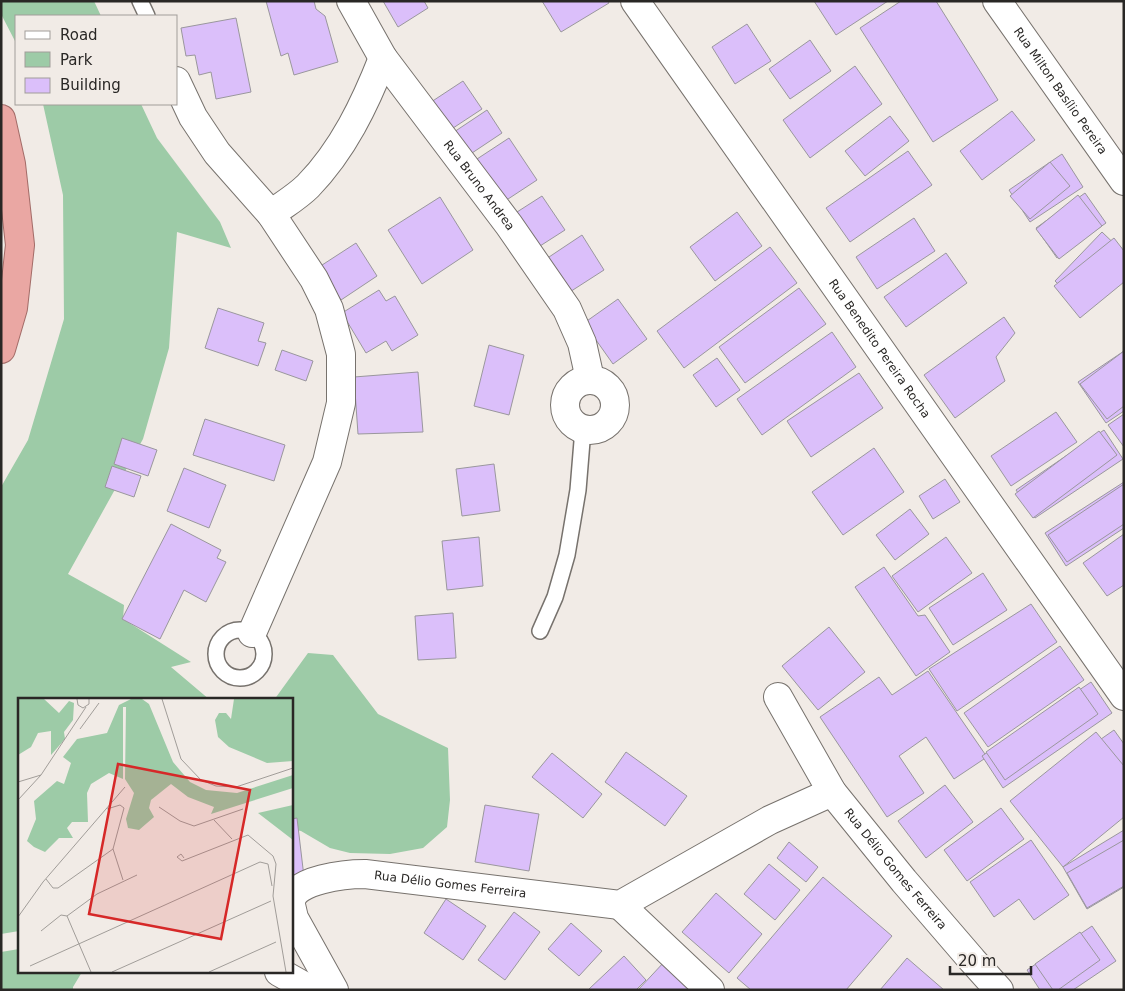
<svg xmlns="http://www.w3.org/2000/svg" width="1125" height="991" font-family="'DejaVu Sans',sans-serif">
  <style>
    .green { fill: #9dcba7 }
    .building { fill: #dbbffa; stroke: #9a979d }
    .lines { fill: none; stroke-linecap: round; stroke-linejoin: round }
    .service-casing { stroke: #77726d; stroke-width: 18 }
    .minor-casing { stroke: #77726d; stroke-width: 30 }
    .trunk-casing { stroke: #a36c68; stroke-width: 30 }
    .service { stroke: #fff; stroke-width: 15 }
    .minor { stroke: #fff; stroke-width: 28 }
    .trunk { stroke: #eaa7a3; stroke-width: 28 }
    .labels { text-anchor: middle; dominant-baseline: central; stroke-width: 4; stroke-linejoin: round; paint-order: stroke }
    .street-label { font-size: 12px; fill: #292725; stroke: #f1ebe6 }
    .inset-road { fill: none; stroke: #a19d99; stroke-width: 1 }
    .view { fill: #d62828; fill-opacity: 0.15; stroke: #d62828; stroke-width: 2.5 }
    .inset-edge { fill: none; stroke: #292725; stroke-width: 2.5 }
  </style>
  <rect width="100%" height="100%" fill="#f1ebe6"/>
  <g class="green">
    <polygon points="1,1 94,1 101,16 16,16 16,43 1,14"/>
    <polygon points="43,104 141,104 157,138 220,222 231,248 177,232 169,348 143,439 68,574 124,605 123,619 191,662 171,667 210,700 19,700 19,931 1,934 1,487 28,440 64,319 63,195"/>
    <polygon points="308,653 333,655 378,714 448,748 450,800 447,827 423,848 390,854 350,853 330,848 301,831 291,829 291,700 274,700"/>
    <polygon points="19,949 19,972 82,972 73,987 73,990 1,990 1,952"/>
  </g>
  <g class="building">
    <polygon points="266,1 314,1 316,9 325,16 338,62 294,75 288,53 281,56"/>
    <polygon points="383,1 424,1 428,8 398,27"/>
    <polygon points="542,1 608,1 609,3 561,32"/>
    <polygon points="814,1 888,1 836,35"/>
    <polygon points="901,1 936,1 998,100 933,142 860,28"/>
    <polygon points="236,18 251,92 216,99 211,72 199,75 195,55 186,56 181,28"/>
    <polygon points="747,24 771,61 735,84 712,47"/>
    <polygon points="810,40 831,71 790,99 769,69"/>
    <polygon points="855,66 882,104 810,158 783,120"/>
    <polygon points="463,81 482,109 444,134 425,106"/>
    <polygon points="487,110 502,133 469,155 454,132"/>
    <polygon points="1012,111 1035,140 982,180 960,151"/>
    <polygon points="890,116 909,141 865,176 845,151"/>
    <polygon points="509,138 537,180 505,201 477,159"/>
    <polygon points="908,151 932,185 850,242 826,208"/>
    <polygon points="1062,154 1083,187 1030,222 1009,190"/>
    <polygon points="1050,162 1070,186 1030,219 1010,196"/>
    <polygon points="1085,193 1106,223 1057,258 1036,228"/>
    <polygon points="1078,195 1102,226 1059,259 1036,229"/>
    <polygon points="542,196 565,230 540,246 517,212"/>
    <polygon points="440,197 473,250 422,284 388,230"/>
    <polygon points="737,212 762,246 715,281 690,247"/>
    <polygon points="914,218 935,251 877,289 856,257"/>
    <polygon points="1102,232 1124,253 1124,268 1084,309 1055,281"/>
    <polygon points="582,235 604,270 562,297 540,263"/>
    <polygon points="1114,238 1124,251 1124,282 1080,318 1054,286"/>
    <polygon points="356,243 377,276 341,300 319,267"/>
    <polygon points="770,247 797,283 684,368 657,331"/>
    <polygon points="946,253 967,283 906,327 884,297"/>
    <polygon points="799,288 826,324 745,383 719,347"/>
    <polygon points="379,290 386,301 395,296 418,335 392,351 386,341 366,353 342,313"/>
    <polygon points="618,299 647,339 613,364 584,323"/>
    <polygon points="218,308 264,323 258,341 266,343 258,366 205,348"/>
    <polygon points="1004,317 1015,333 996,357 1005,381 955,418 924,375"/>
    <polygon points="832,332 856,367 762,435 737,399"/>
    <polygon points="489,345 524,355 509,415 474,406"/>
    <polygon points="282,350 313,361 306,381 275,370"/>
    <polygon points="1124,351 1124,411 1106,423 1078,382"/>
    <polygon points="1124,351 1124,406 1107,419 1080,384"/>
    <polygon points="717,358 740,390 716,407 693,375"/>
    <polygon points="418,372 423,432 358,434 354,377"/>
    <polygon points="859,373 883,408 811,457 787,421"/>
    <polygon points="1056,412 1077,442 1011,486 991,456"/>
    <polygon points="1124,414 1124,447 1108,425"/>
    <polygon points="205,419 285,445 274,481 193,455"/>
    <polygon points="1104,430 1123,459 1035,518 1016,490"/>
    <polygon points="1099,431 1117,455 1033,518 1015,494"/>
    <polygon points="122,438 157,450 148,476 114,464"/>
    <polygon points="874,448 904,492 843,535 812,492"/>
    <polygon points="494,464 500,511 462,516 456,469"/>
    <polygon points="112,466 141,476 134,497 105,487"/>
    <polygon points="184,468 226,485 209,528 167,511"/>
    <polygon points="945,479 960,502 933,519 919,496"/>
    <polygon points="1124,482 1124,528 1066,566 1045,533"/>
    <polygon points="1124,484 1124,524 1067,562 1048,535"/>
    <polygon points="910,509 929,534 895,560 876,535"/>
    <polygon points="171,524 221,550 217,558 226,562 206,602 184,590 160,639 122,619"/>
    <polygon points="1124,534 1124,585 1107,596 1083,563"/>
    <polygon points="479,537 483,586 447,590 442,541"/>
    <polygon points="946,537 972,573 918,612 892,576"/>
    <polygon points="884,567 918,616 925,615 950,652 916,676 855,587"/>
    <polygon points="983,573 1007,610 953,645 929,608"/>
    <polygon points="1031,604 1057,642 957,711 929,669"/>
    <polygon points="453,613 456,658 418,660 415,616"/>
    <polygon points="829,627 865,672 818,710 782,666"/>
    <polygon points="1060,646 1084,680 988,747 964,713"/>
    <polygon points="928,671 987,757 954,779 926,737 899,756 924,793 887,817 820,717 879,677 892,695"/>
    <polygon points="1091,682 1112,713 1003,788 982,756"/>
    <polygon points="1079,687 1098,714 1005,780 986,752"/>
    <polygon points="1114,730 1124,744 1124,814 1060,858 1018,797"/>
    <polygon points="1096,732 1124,766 1124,817 1063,867 1010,801"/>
    <polygon points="626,752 687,796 665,826 605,782"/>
    <polygon points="552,753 602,794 583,818 532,777"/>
    <polygon points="945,785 973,822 926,858 898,821"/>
    <polygon points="485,805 539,814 529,871 475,862"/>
    <polygon points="1001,808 1024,839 967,881 944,850"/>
    <polygon points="297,818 304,877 291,878 291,819"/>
    <polygon points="1124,830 1124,887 1087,909 1063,867"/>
    <polygon points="1031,840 1069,895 1034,920 1019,899 994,917 970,882"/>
    <polygon points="1124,840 1124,886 1087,908 1067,873"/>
    <polygon points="789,842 818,867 806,882 777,858"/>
    <polygon points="769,864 800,890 775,920 744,894"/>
    <polygon points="823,877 892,936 846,990 751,990 737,978"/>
    <polygon points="716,893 762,934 729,973 682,932"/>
    <polygon points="446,899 486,926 463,960 424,933"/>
    <polygon points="514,912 540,932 505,980 478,960"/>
    <polygon points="571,923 602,951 579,976 548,949"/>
    <polygon points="1092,926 1116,961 1073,990 1040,990 1027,970"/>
    <polygon points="1080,932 1100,960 1058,990 1053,990 1035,964"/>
    <polygon points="624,956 646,980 636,990 590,990 589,989"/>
    <polygon points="907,958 944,990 880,990"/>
    <polygon points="665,961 695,990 638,990"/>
  </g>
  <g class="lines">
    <defs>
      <g id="service">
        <polyline points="140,1 147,16"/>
        <circle cx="240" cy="654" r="24"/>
        <polyline points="540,631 555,597 567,555 578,490 583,429"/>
      </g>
      <g id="minor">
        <path id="s1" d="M351,1L383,58L509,225L567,309L582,343L590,379"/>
        <path id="s2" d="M635,1L1124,696"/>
        <path id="s3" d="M997,1L1124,181"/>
        <polyline points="176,81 193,117 217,153 271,214 314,279 329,309 341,354 341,403 327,462 252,633"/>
        <path d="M271,214C283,205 297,197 308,186C343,150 365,104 383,58"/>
        <circle cx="590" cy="405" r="25"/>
        <path id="s4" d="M778,697L832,792L904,881L972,960L999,990"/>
        <path id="s5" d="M291,902C293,879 347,874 365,874L620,905L770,820L832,792"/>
        <polyline points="291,905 294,918 334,990"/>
        <polyline points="620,905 710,990"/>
        <polyline points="279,972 311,990"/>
      </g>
      <polyline id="trunk" points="1,119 11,164 20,245 13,308 1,349"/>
    </defs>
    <use href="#service" class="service-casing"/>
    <use href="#minor" class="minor-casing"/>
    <use href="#trunk" class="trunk-casing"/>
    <use href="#service" class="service"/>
    <use href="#minor" class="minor"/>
    <use href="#trunk" class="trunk"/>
  </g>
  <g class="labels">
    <g class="street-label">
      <text stroke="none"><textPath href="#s3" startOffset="110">Rua Milton Basílio Pereira</textPath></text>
      <text stroke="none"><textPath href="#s1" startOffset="225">Rua Bruno Andrea</textPath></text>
      <text stroke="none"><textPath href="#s2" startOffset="425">Rua Benedito Pereira Rocha</textPath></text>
      <text stroke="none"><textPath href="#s4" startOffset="209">Rua Délio Gomes Ferreira</textPath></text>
      <text stroke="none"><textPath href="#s5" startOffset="170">Rua Délio Gomes Ferreira</textPath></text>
    </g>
  </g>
  <g transform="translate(18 698)">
    <rect width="275" height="275" fill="#f1ebe6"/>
    <path d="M0,1H26L41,15L51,3L56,5L55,22L46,34L47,41L33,57V33L20,35L13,49L0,57ZM113,1H124L131,6L155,64L172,84L188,92L219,95L275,77V90L193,116L196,109L170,99L153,86L133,102L131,110L136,119L121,132L110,130L108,121L116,95L107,81L108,9H105V81L91,75L73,86L69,95L70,124H54L49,130L55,140H41L27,154L16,149L9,143L18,121L16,103L39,83L46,86L53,65L45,59L59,41L89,35L101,7ZM216,1H275V63L249,65L211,49L200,39L197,22L201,15H208L213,21ZM275,107V142L240,115Z" fill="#9dcba7"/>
    <path class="inset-road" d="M59,1L60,7L65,10L71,6V1M144,1L163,61L183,82L198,88L218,89L275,70M62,31L81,5M0,84L23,77M0,102L23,77L68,9M141,109L162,123L176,128L225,111M89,111L102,107L106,110L95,151L105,182M196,122L214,141M166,160L163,156L159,159L164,163L230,137L255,158L258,166L255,198L268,274M28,181L35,190H40L95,151M49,218L73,274M0,219L25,184L107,89M23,233L43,217L49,218L79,196L119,177M12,268L242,164L250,166L254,188M94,274L253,203M191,274L258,244"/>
    <path class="view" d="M100,66L232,92L203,241L71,216Z"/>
    <rect width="275" height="275" class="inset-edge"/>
  </g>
  <rect width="1125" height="991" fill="none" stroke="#292725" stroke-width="5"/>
  <rect x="15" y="15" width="162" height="90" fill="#f1ebe6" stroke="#a19d99"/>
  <rect x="25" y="31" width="25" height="8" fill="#ffffff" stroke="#a19d99"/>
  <text x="60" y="40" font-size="15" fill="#292725">Road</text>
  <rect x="25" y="52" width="25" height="15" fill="#9dcba7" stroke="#a19d99"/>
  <text x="60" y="65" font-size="15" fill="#292725">Park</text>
  <rect x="25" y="78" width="25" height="15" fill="#dbbffa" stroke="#a19d99"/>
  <text x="60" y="90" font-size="15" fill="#292725">Building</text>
  <path d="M950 966v8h81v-8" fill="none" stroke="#292725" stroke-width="2.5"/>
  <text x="958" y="966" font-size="15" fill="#292725" stroke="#f1ebe6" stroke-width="4" paint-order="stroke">20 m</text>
</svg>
